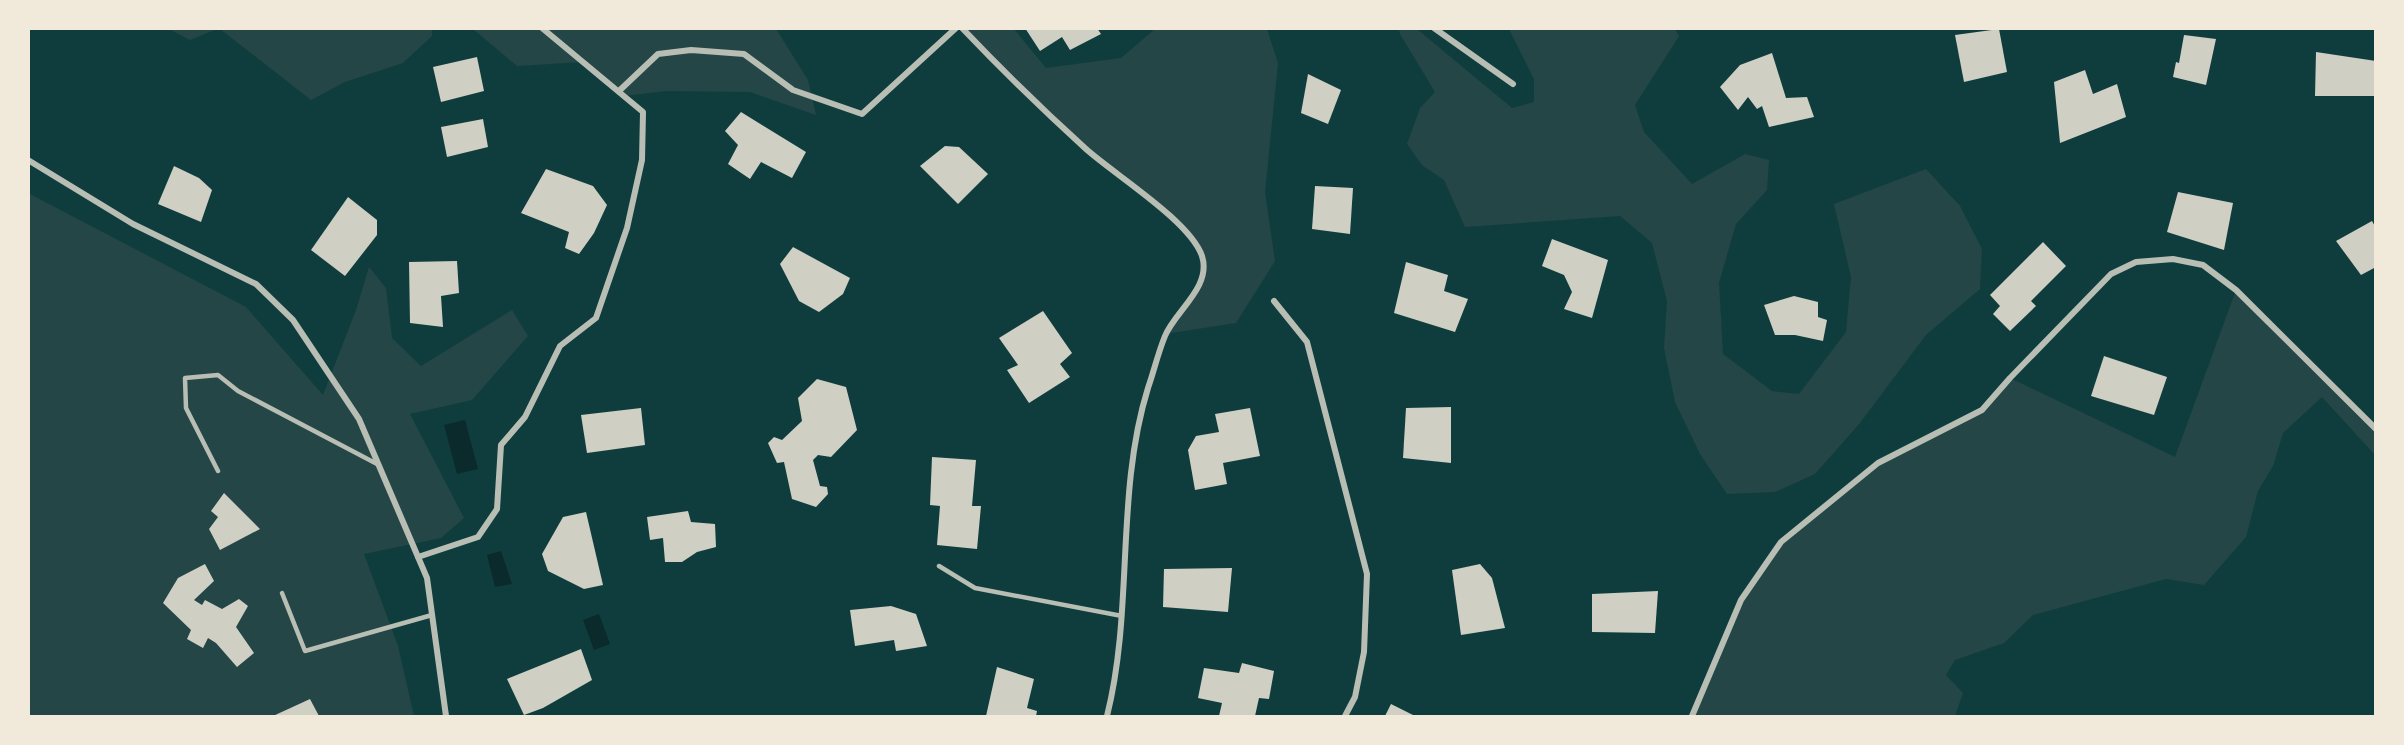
<svg xmlns="http://www.w3.org/2000/svg" width="2404" height="745" font-family="'PT Sans Narrow',sans-serif">
  <style>
    .green { fill: #244646 }
    .water { fill: #0a2a2b }
    .building { fill: #cfcfc3 }
    .lines { fill: none; stroke-linecap: round; stroke-linejoin: round }
    .service { stroke: #b8beb3; stroke-width: 4.5 }
    .minor { stroke: #b8beb3; stroke-width: 6 }
  </style>
  <rect width="100%" height="100%" fill="#0f3d3e"/>
  <g class="green">
    <polygon points="169,29 217,29 190,40"/>
    <polygon points="432,29 432,36 403,63 345,82 311,100 220,29"/>
    <polygon points="473,29 776,29 808,80 816,115 750,92 666,91 624,96 584,62 517,66"/>
    <polygon points="962,29 1014,29 1046,68 1121,58 1155,29 1267,29 1278,63 1265,192 1275,261 1236,323 1165,334 1196,289 1203,272 1202,256 1185,229 1088,151"/>
    <polygon points="1399,29 1417,29 1512,108 1534,102 1534,79 1509,29 1675,29 1679,36 1635,105 1644,132 1692,184 1745,154 1769,160 1767,190 1736,224 1719,283 1723,354 1772,391 1799,394 1846,332 1851,277 1834,204 1926,169 1960,206 1982,249 1980,289 1926,335 1860,423 1815,474 1775,492 1727,494 1700,454 1675,402 1664,348 1667,301 1652,243 1620,216 1465,227 1444,180 1422,165 1407,144 1420,108 1435,92 1400,34"/>
    <polygon points="28,193 246,307 323,395 356,310 369,267 386,288 392,338 421,366 512,310 528,336 472,400 410,414 464,518 441,538 364,554 398,646 414,716 29,716"/>
    <polygon points="2236,290 2375,429 2375,455 2322,397 2283,433 2273,466 2258,491 2246,537 2204,585 2166,579 2033,615 2004,643 1955,660 1946,675 1963,693 1955,716 1690,716 1741,600 1787,537 1878,463 1982,410 2010,378 2175,457"/>
  </g>
  <g class="water">
    <polygon points="465,420 478,469 457,474 444,425"/>
    <polygon points="501,551 512,584 495,587 487,555"/>
    <polygon points="599,614 610,644 594,650 583,620"/>
  </g>
  <g class="building">
    <polygon points="1025,28 1097,28 1101,34 1070,50 1062,37 1040,51"/>
    <polygon points="1999,29 2007,72 1964,82 1955,35"/>
    <polygon points="2184,35 2216,39 2206,85 2173,77 2176,62 2179,63"/>
    <polygon points="2316,52 2376,61 2376,96 2315,96"/>
    <polygon points="1772,53 1786,98 1807,97 1814,117 1769,127 1762,106 1757,109 1748,97 1738,110 1720,87 1740,65"/>
    <polygon points="477,57 484,91 441,102 433,67"/>
    <polygon points="2085,70 2093,94 2117,84 2126,117 2060,143 2054,82"/>
    <polygon points="1308,74 1341,90 1328,124 1301,113"/>
    <polygon points="741,112 806,152 792,178 761,162 750,179 728,164 738,145 725,131"/>
    <polygon points="483,119 488,147 447,157 441,127"/>
    <polygon points="945,146 959,147 988,174 958,204 920,166"/>
    <polygon points="174,166 199,178 212,190 201,222 158,204"/>
    <polygon points="546,169 593,186 607,205 594,233 579,254 565,248 569,232 521,213"/>
    <polygon points="1315,186 1353,188 1350,234 1312,229"/>
    <polygon points="2178,192 2233,203 2224,250 2167,232"/>
    <polygon points="348,197 377,220 377,235 345,276 311,250"/>
    <polygon points="2372,221 2376,228 2376,267 2361,275 2336,241"/>
    <polygon points="1552,239 1608,260 1592,318 1564,309 1572,292 1564,275 1542,266"/>
    <polygon points="2043,242 2066,266 2031,301 2036,306 2010,331 1993,314 2000,306 1990,295"/>
    <polygon points="793,247 850,278 843,294 819,312 799,301 780,264"/>
    <polygon points="457,261 459,293 441,296 443,327 410,323 409,262"/>
    <polygon points="1406,262 1448,275 1444,291 1468,299 1455,332 1394,313"/>
    <polygon points="1794,296 1818,302 1818,317 1827,320 1823,341 1795,335 1775,335 1764,305"/>
    <polygon points="1043,311 1072,353 1060,364 1070,377 1029,403 1007,370 1018,365 999,338"/>
    <polygon points="2104,356 2167,377 2154,415 2091,396"/>
    <polygon points="817,379 846,387 857,430 831,457 818,455 813,460 820,486 827,487 828,494 816,507 792,499 784,462 777,463 768,443 774,437 782,440 802,421 798,398"/>
    <polygon points="1451,407 1451,463 1403,458 1406,408"/>
    <polygon points="641,408 645,445 587,453 581,415"/>
    <polygon points="1250,408 1260,456 1223,463 1227,484 1195,490 1188,450 1196,436 1219,432 1215,414"/>
    <polygon points="932,457 976,460 972,506 981,506 977,549 937,545 940,506 930,505"/>
    <polygon points="224,493 260,529 220,550 209,529 218,517 211,511"/>
    <polygon points="688,511 691,522 715,524 716,547 697,552 682,562 665,562 663,538 650,540 647,517"/>
    <polygon points="586,512 603,585 584,589 548,571 542,554 563,517"/>
    <polygon points="205,564 214,581 194,600 202,605 205,600 222,609 239,599 248,606 236,627 254,653 237,667 216,643 208,638 203,648 187,639 191,630 163,603 178,578"/>
    <polygon points="1480,564 1492,578 1505,628 1461,635 1452,570"/>
    <polygon points="1232,568 1228,612 1163,607 1164,569"/>
    <polygon points="1658,591 1655,633 1592,632 1592,594"/>
    <polygon points="891,606 916,614 927,646 896,651 894,640 855,646 850,610"/>
    <polygon points="581,649 592,680 543,708 524,715 507,679"/>
    <polygon points="1242,663 1274,671 1269,699 1259,698 1255,716 1219,716 1222,703 1198,698 1204,668 1239,673"/>
    <polygon points="997,667 1034,679 1027,708 1037,711 1036,716 986,716"/>
    <polygon points="310,699 319,716 273,716"/>
    <polygon points="1391,704 1415,716 1385,716"/>
  </g>
  <g class="lines">
    <g class="service">
      <polyline points="218,471 186,408 185,378 218,375 238,391 379,465"/>
      <polyline points="939,566 975,588 1122,616"/>
      <polyline points="282,593 305,651 432,615"/>
    </g>
    <g class="minor">
      <path d="M962,28C1002,70 1043,110 1086,149C1115,175 1190,221 1202,256C1212,287 1175,311 1165,336C1158,353 1154,371 1148,388C1115,494 1134,609 1107,716"/>
      <polyline points="1434,28 1513,84"/>
      <polyline points="619,91 658,54 691,50 744,54 793,90 862,114 956,28"/>
      <polyline points="28,160 133,224 256,284 293,320 359,419 427,578 446,716"/>
      <polyline points="1274,301 1307,342 1367,574 1364,652 1355,697 1345,716"/>
      <polyline points="418,557 478,537 497,509 501,445 525,417 560,346 596,318 627,228 642,160 643,112 542,28"/>
      <polyline points="1692,716 1741,600 1781,542 1878,463 1982,410 2010,378 2111,274 2136,262 2173,259 2203,265 2236,290 2376,429"/>
    </g>
  </g>
  <rect width="2404" height="745" fill="none" stroke="#f1e9da" stroke-width="60"/>
</svg>
